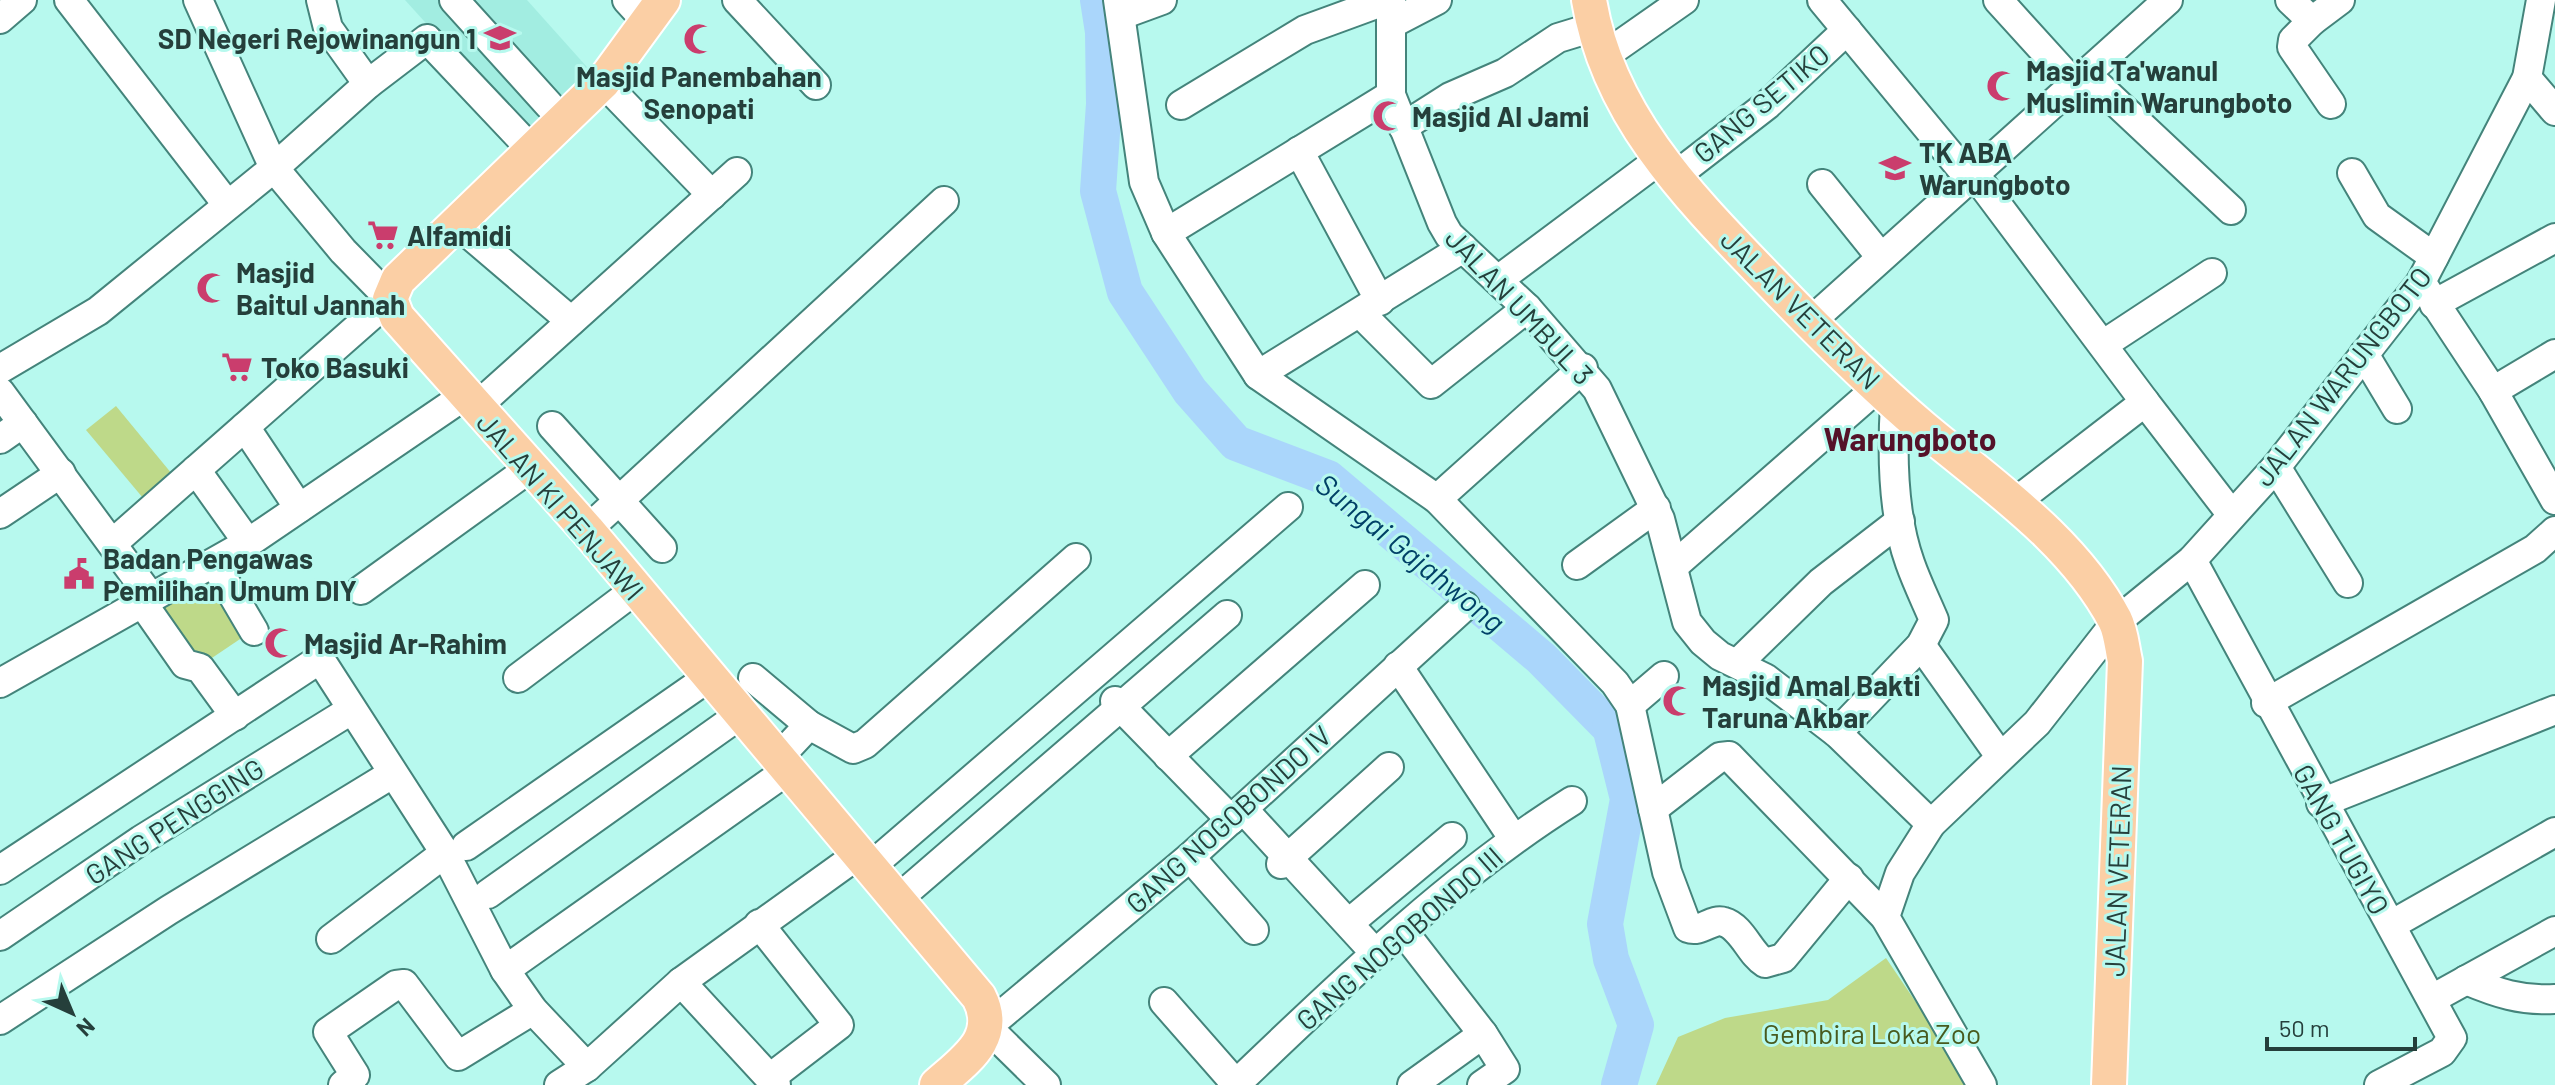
<svg xmlns="http://www.w3.org/2000/svg" width="2555" height="1085" font-family="Barlow,sans-serif">
  <style>
    .built { fill: #a2ede1 }
    .green { fill: #bed989 }
    .lines { fill: none; stroke-linecap: round; stroke-linejoin: round }
    .river { stroke: #aad6fb; stroke-width: 36 }
    .minor-casing { stroke: #44847b; stroke-width: 32 }
    .major-casing { stroke: #fff; stroke-width: 38 }
    .minor { stroke: #fff; stroke-width: 28 }
    .major { stroke: #fbcfa5; stroke-width: 34 }
    .labels { text-anchor: middle; dominant-baseline: central; stroke-width: 6; stroke-linejoin: round; paint-order: stroke }
    .poi-label { font-size: 28px; font-weight: bold; fill: #253f3b; stroke: #b7f9ee; text-anchor: start }
    .street-label { font-size: 28px; fill: #253f3b; stroke: #b7f9ee }
    .park-label { font-size: 28px; fill: #485a1e; stroke: #b7f9ee }
    .water-label { font-size: 30px; font-style: italic; fill: #014067; stroke: #b7f9ee }
    .quarter-label { font-size: 32px; font-weight: bold; fill: #551229; stroke: #b7f9ee }
  </style>
  <rect width="100%" height="100%" fill="#b7f9ee"/>
  <polygon class="built" points="405,0 527,0 595,76 528,136"/>
  <g class="green">
    <polygon points="116,406 172,474 143,498 86,430"/>
    <polygon points="214,567 252,631 200,666 152,598"/>
    <polygon points="1886,958 1972,1085 1656,1085 1678,1037 1725,1018 1828,1000"/>
  </g>
  <g class="lines">
    <g class="river">
      <polyline points="1098,0 1103,32 1104,104 1098,191 1125,292 1190,391 1236,443 1328,478 1541,658 1606,724"/>
      <polyline points="1610,727 1628,799 1605,924 1611,959 1636,1025 1619,1085"/>
    </g>
    <defs>
      <g id="minor">
        <polyline points="69,0 226,203"/>
        <polyline points="198,0 274,168 368,84 427,39 531,149"/>
        <polyline points="321,0 328,28 368,84"/>
        <polyline points="454,0 549,105"/>
        <polyline points="627,0 648,23"/>
        <polyline points="737,0 816,85"/>
        <polyline points="1118,0 1144,182 1166,233 1258,375 1437,499 1615,683 1630,705 1653,809 1720,757 1729,756 1885,917"/>
        <polyline points="1391,0 1391,95 1442,223 1449,235 1527,308 1597,389 1660,519 1687,622 1703,642 1720,656 1765,678 1837,733 1931,824"/>
        <polyline points="1822,0 1970,179"/>
        <polyline points="1998,0 2075,85"/>
        <polyline points="2290,0 2312,21 2340,0"/>
        <polyline points="1121,15 1162,0"/>
        <polyline points="0,19 22,0"/>
        <polyline points="2312,21 2293,40 2292,47 2331,104"/>
        <polyline points="1391,24 1437,0"/>
        <polyline points="1604,56 1684,0"/>
        <polyline points="2087,75 2231,210"/>
        <polyline points="2527,78 2555,111"/>
        <polyline points="603,82 712,195"/>
        <polyline points="1181,105 1305,30 1387,0"/>
        <polyline points="1403,127 1450,97 1505,73 1558,38 1594,27"/>
        <polyline points="1299,151 1380,301"/>
        <polyline points="2352,173 2377,216 2434,257"/>
        <polyline points="1975,175 2145,402 2014,503"/>
        <polyline points="1674,177 1767,105 1847,30"/>
        <polyline points="1822,184 1880,256"/>
        <polyline points="455,222 571,321"/>
        <polyline points="1166,233 1391,95"/>
        <polyline points="1498,280 1659,160"/>
        <polyline points="2421,282 2493,391 2555,500"/>
        <polyline points="2434,304 2555,238"/>
        <polyline points="1361,314 1431,384 1527,308"/>
        <polyline points="1810,322 2168,0"/>
        <polyline points="2104,344 2212,273"/>
        <polyline points="2364,354 2397,409"/>
        <polyline points="0,369 98,311 274,168 343,251 390,299 113,543"/>
        <polyline points="1258,375 1463,248"/>
        <polyline points="2493,391 2555,354"/>
        <polyline points="0,392 150,596"/>
        <polyline points="2145,402 2232,515"/>
        <polyline points="475,408 737,172"/>
        <polyline points="552,426 662,548"/>
        <polyline points="245,427 299,508"/>
        <polyline points="0,439 23,423"/>
        <polyline points="2276,467 2348,583"/>
        <polyline points="196,470 248,543"/>
        <polyline points="1437,499 1583,368"/>
        <polyline points="0,514 61,473"/>
        <polyline points="587,530 944,201"/>
        <polyline points="2192,560 2452,1038 2442,1052 2379,1085"/>
        <polyline points="214,563 254,631"/>
        <polyline points="1577,565 1656,508"/>
        <polyline points="1675,565 1877,388"/>
        <polyline points="361,590 530,468"/>
        <polyline points="141,601 185,664 200,668 235,716"/>
        <polyline points="1921,645 2000,756"/>
        <polyline points="1739,662 1821,582 1900,521"/>
        <polyline points="1398,666 1513,838"/>
        <polyline points="518,678 635,590"/>
        <polyline points="753,678 809,725"/>
        <polyline points="0,683 248,543 464,396"/>
        <polyline points="1115,701 1231,820"/>
        <polyline points="2266,703 2535,549 2555,531"/>
        <polyline points="1630,705 1664,676"/>
        <path d="M1837,733L1921,645L1934,620C1926,601 1917,583 1910,563C1893,516 1892,452 1895,403"/>
        <polyline points="1168,756 1365,585"/>
        <polyline points="778,758 809,725 853,749 865,744 1076,558"/>
        <polyline points="2321,803 2555,710"/>
        <polyline points="1243,809 1376,954"/>
        <path d="M1653,809L1667,872L1688,928C1701,933 1712,918 1724,922C1742,927 1750,954 1765,963L1783,958L1849,878"/>
        <polyline points="466,846 709,677"/>
        <polyline points="1190,857 1254,930"/>
        <polyline points="1281,864 1389,767"/>
        <polyline points="870,867 1288,507"/>
        <polyline points="0,870 320,659 445,853 505,970 788,770"/>
        <polyline points="488,894 741,714"/>
        <polyline points="899,898 1227,615"/>
        <polyline points="1349,923 1452,837"/>
        <polyline points="759,924 839,1025 770,1078"/>
        <polyline points="2391,925 2555,832"/>
        <polyline points="1403,931 1483,1034 1412,1085"/>
        <polyline points="0,936 141,840 351,710"/>
        <polyline points="331,939 445,853"/>
        <polyline points="505,970 533,1010 587,1067"/>
        <path d="M2466,980C2497,993 2521,1001 2555,999"/>
        <polyline points="681,982 776,1085"/>
        <polyline points="2432,999 2555,931"/>
        <polyline points="1164,1002 1236,1084"/>
        <polyline points="0,1020 169,910 392,774"/>
        <polyline points="343,1085 355,1075 328,1032 396,985 404,984 458,1056 533,1010"/>
        <polyline points="559,1085 587,1067 681,982 859,854"/>
        <polyline points="1046,1085 987,1027 1190,857 1465,606"/>
        <path d="M1235,1085C1341,984 1448,879 1572,801"/>
        <polyline points="1482,1085 1505,1069 1483,1034"/>
        <polyline points="1982,1085 1885,917 1900,873 1931,824 2037,723 2116,622 2192,560 2276,467 2421,282 2527,78 2541,0"/>
      </g>
      <g id="major">
        <path d="M663,0L603,82L398,280L390,299L397,317L587,530L979,997C1000,1038 965,1060 937,1085"/>
        <path d="M1589,0C1608,117 1691,199 1770,281C1819,332 1869,382 1923,428C1991,485 2073,540 2115,620C2121,632 2122,648 2125,661L2109,1085"/>
      </g>
    </defs>
    <use href="#minor" class="minor-casing"/>
    <use href="#major" class="major-casing"/>
    <use href="#minor" class="minor"/>
    <use href="#major" class="major"/>
  </g>
  <defs>
    <symbol id="school-bare" viewBox="-9 -9 18 18"><path d="M0-5L7-2L0 1L-7-2ZM-4 1L0 2.5L4 1V4Q0 6-4 4Z" fill="#ca3d6d" stroke="#b7f9ee" stroke-width="2.5" paint-order="stroke"/></symbol>
    <symbol id="mosque-bare" viewBox="-9 -9 18 18"><path d="M3.5-4.9A6 6 0 1 0 3.5 4.9A5 5 0 1 1 3.5-4.9Z" fill="#ca3d6d" stroke="#b7f9ee" stroke-width="2.5" paint-order="stroke"/></symbol>
    <symbol id="supermarket-bare" viewBox="-9 -9 18 18"><path d="M-6-5.5h2.5l.6 2H6L4.5 2H-2.5L-4.4-4H-6ZM-1.5 3.2a1.3 1.3 0 1 0 .1 0ZM3 3.2a1.3 1.3 0 1 0 .1 0Z" fill="#ca3d6d" stroke="#b7f9ee" stroke-width="2.5" paint-order="stroke"/></symbol>
    <symbol id="civic-bare" viewBox="-9 -9 18 18"><path d="M-.6-6.5H3V-4.5H.6V-3L4-1V1h2V6H-6V1h2V-1L-.6-3ZM-1.2 2.5V6h2.4V2.5Z" fill="#ca3d6d" stroke="#b7f9ee" stroke-width="2.5" paint-order="stroke"/></symbol>
  </defs>
  <g fill-rule="evenodd">
    <use href="#school-bare" x="478" y="16" width="44" height="44"/>
    <use href="#mosque-bare" x="677" y="17" width="44" height="44"/>
    <use href="#mosque-bare" x="1980" y="64" width="44" height="44"/>
    <use href="#mosque-bare" x="1366" y="94" width="44" height="44"/>
    <use href="#school-bare" x="1873" y="146" width="44" height="44"/>
    <use href="#supermarket-bare" x="361" y="213" width="44" height="44"/>
    <use href="#mosque-bare" x="190" y="266" width="44" height="44"/>
    <use href="#supermarket-bare" x="215" y="345" width="44" height="44"/>
    <use href="#civic-bare" x="57" y="552" width="44" height="44"/>
    <use href="#mosque-bare" x="258" y="621" width="44" height="44"/>
    <use href="#mosque-bare" x="1656" y="679" width="44" height="44"/>
  </g>
  <g class="labels">
    <g class="poi-label">
      <text x="476" y="38" text-anchor="end">SD Negeri Rejowinangun 1</text>
      <text x="2026" y="70">Masjid Ta'wanul<tspan x="2026" dy="32">Muslimin Warungboto</tspan></text>
      <text x="699" y="76" text-anchor="middle">Masjid Panembahan<tspan x="699" dy="32">Senopati</tspan></text>
      <text x="1412" y="116">Masjid Al Jami</text>
      <text x="1919" y="152">TK ABA<tspan x="1919" dy="32">Warungboto</tspan></text>
      <text x="407" y="235">Alfamidi</text>
      <text x="236" y="272">Masjid<tspan x="236" dy="32">Baitul Jannah</tspan></text>
      <text x="261" y="367">Toko Basuki</text>
      <text x="103" y="558">Badan Pengawas<tspan x="103" dy="32">Pemilihan Umum DIY</tspan></text>
      <text x="304" y="643">Masjid Ar-Rahim</text>
      <text x="1702" y="685">Masjid Amal Bakti<tspan x="1702" dy="32">Taruna Akbar</tspan></text>
    </g>
    <g class="street-label">
      <text transform="translate(1761 103) rotate(-40)">GANG SETIKO</text>
      <text transform="translate(1520 306) rotate(47)">JALAN UMBUL 3</text>
      <text transform="translate(1801 309) rotate(45)">JALAN VETERAN</text>
      <text transform="translate(2342 376) rotate(-52)">JALAN WARUNGBOTO</text>
      <text transform="translate(561 506) rotate(49)">JALAN KI PENJAWI</text>
      <text transform="translate(1228 819) rotate(-42)">GANG NOGOBONDO IV</text>
      <text transform="translate(174 821) rotate(-33)">GANG PENGGING</text>
      <text transform="translate(2342 839) rotate(61)">GANG TUGIYO</text>
      <text transform="translate(2117 871) rotate(-88)">JALAN VETERAN</text>
      <text transform="translate(1399 938) rotate(-41)">GANG NOGOBONDO III</text>
    </g>
    <g class="park-label">
      <text x="1872" y="1033">Gembira Loka Zoo</text>
    </g>
    <g class="water-label">
      <text transform="translate(1411 552) rotate(39)">Sungai Gajahwong</text>
    </g>
    <g class="quarter-label">
      <text x="1910" y="438">Warungboto</text>
    </g>
  </g>
  <g transform="translate(72 1013) rotate(136)" stroke="#b7f9ee" stroke-width="6" paint-order="stroke">
  <path d="M0-6L14 30L0 20L-14 30Z" fill="#253f3b"/>
  <text y="-12" font-size="22" font-weight="bold" text-anchor="middle" fill="#253f3b">N</text>
  </g>
  <path d="M2267 1037v12h148v-12" fill="none" stroke="#253f3b" stroke-width="4"/>
  <text x="2279" y="1037" font-size="24" fill="#253f3b" stroke="#b7f9ee" stroke-width="6" paint-order="stroke">50 m</text>
</svg>
